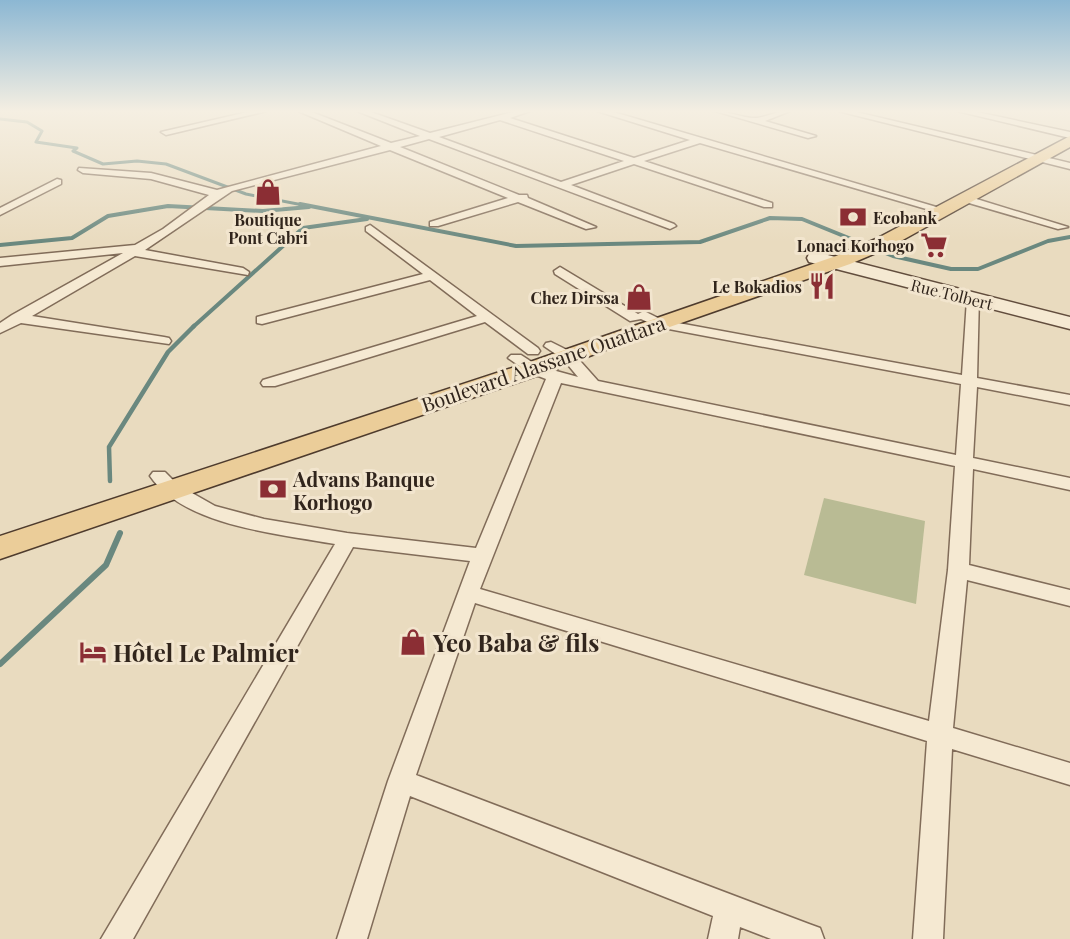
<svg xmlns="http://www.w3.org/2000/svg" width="1070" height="939" font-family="'Playfair Display',serif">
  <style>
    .cemetery { fill: #b9bb94 }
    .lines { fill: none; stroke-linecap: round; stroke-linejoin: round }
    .stream-far3 { stroke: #6a887f; stroke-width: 3 }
    .stream-far2 { stroke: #6a887f; stroke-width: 4 }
    .stream-far1 { stroke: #6a887f; stroke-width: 4.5 }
    .stream { stroke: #6a887f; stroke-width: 6 }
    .street-casing { stroke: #816c59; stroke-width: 3 }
    .secondary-casing { stroke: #624d3d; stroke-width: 3 }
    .primary-casing { stroke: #4e3b2d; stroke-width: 3 }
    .street { fill: #f5e9d2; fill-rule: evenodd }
    .secondary { fill: #f5e9d2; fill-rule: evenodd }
    .primary { fill: #ebcd99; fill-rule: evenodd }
    .labels { text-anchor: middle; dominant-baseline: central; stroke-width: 6; stroke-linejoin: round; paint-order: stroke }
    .far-poi-label { font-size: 16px; font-weight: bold; fill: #31251c; stroke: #f2e5ce; text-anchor: end }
    .far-street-label { font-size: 16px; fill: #31251c; stroke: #f2e5ce }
    .street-label { font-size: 20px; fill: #31251c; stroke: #f2e5ce }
    .poi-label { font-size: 20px; font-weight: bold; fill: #31251c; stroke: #f2e5ce; text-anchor: start }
    .near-poi-label { font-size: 24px; font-weight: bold; fill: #31251c; stroke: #f2e5ce; text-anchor: start }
  </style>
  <rect width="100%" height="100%" fill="#e9dbbf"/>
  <polygon class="cemetery" points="824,498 925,521 916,604 804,575"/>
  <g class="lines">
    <polyline class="stream-far3" points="0,119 27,122 42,131 36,142 77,148 73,151 103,164 137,161 166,164 246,194 308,206"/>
    <g class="stream-far2">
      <polyline points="300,204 516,246 700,242 770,218 802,219 893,256 951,269 978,269 1048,241 1070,237"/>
      <polyline points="0,245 72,238 108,216 168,206 263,211 309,207"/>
      <polyline points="193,327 303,228 367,219"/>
    </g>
    <polyline class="stream-far1" points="110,481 109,447 168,352 194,326"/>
    <polyline class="stream" points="0,664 106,565 120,533"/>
    <defs>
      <g id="street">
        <polygon points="252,111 267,111 166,135 161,132"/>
        <path d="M298,111H309L391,143L420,136L357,111H368L430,133L517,111H530L510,118L634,158L690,140L597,111H610L950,211L940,213L700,143L644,161L772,203V207H764L634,164L571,185L674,224L676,226L670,229L429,139L400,147L519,195H527L528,198L596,227L586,229L518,202L438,226H430V222L508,198L390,150L232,191L145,250L243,268L249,272L248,275L135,256L32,316L164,337L169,338L171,341L169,344L21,323L0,333V323L12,315L123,253L0,266V258L135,245L163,229L209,195L151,179L83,173L78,170L79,168L151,173L217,190L381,146ZM500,120L624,161L561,182L439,137Z"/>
        <path d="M715,111C728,111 745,119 757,118C769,116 778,111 790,111L765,121L816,136L808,138Z"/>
        <polygon points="838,111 852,111 1070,163 1070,169"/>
        <polygon points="957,111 972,111 1070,132 1070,138"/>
        <polygon points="57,179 61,180 61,184 0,215 0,208"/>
        <polygon points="962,197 970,197 1068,227 1058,229 962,201"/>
        <polygon points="370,225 538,348 540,351 538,354 528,354 485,322 275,386 263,386 261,383 263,380 477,316 430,280 262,324 257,323 257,317 423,274 366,231 366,227"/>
        <path d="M560,267L638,314L644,311L662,320L962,375L967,299L974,295L979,296L977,378L1070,395V405L977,387L973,458L1070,478V490L973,469L969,565L1070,590V606L967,580L953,728L1070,763V785L952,749L943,939H913L927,741L475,603L416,775L809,924L820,928L824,939H771L740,927L738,939H708L713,916L410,796L367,939H337L388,781L470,561L353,547L133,939H101L335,544C279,534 184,526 150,476L153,472H165L178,485L215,506L264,519L347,533L476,548L546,379L528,372L508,358L511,355H521L538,366L578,377L563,359L544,346L546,343L551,342L573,353L598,381L956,455L961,384L658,327L641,319L630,321L555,274L554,271ZM561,383L955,466L948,570L929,721L480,589Z"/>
      </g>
      <polygon id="secondary" points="816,252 1070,317 1070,329 809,262 807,258 809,254"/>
      <polygon id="primary" points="1070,136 1070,147 890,247 850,264 621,344 542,374 0,559 0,536 524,364 836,256 876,239"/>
    </defs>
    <use href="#street" class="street-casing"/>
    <use href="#secondary" class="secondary-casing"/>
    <use href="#primary" class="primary-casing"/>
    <use href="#street" class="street"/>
    <use href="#secondary" class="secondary"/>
    <use href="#primary" class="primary"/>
  </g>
  <linearGradient id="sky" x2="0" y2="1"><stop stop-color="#8cb7d3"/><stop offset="0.46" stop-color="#f5efe2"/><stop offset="1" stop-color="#f5efe2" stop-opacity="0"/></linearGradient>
  <rect width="1070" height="242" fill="url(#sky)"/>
  <defs>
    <symbol id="shop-bare" viewBox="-9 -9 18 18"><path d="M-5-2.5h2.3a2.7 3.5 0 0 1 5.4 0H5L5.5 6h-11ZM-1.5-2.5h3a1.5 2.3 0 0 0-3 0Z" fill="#8b2e34" stroke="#f2e5ce" stroke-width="2.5" paint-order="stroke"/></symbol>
    <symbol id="bank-bare" viewBox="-9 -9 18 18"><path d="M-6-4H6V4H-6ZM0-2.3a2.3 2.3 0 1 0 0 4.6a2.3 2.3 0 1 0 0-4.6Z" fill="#8b2e34" stroke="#f2e5ce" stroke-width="2.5" paint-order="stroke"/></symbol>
    <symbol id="supermarket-bare" viewBox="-9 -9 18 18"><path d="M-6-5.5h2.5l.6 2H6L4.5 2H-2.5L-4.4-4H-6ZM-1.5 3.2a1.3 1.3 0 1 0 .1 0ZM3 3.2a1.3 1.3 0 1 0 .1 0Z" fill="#8b2e34" stroke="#f2e5ce" stroke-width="2.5" paint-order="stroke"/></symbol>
    <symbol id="restaurant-bare" viewBox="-9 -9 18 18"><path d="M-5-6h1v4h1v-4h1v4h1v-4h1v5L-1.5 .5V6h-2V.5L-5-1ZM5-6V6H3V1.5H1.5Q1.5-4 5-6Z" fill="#8b2e34" stroke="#f2e5ce" stroke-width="2.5" paint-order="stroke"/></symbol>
    <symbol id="hotel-bare" viewBox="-9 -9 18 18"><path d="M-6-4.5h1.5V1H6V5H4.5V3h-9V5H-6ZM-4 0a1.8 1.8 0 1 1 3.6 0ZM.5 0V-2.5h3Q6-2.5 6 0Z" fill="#8b2e34" stroke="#f2e5ce" stroke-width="2.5" paint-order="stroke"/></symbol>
  </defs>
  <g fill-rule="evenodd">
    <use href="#shop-bare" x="249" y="173" width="38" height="38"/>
    <use href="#bank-bare" x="834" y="198" width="38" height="38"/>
    <use href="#supermarket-bare" x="915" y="226" width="38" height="38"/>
    <use href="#restaurant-bare" x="803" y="267" width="38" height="38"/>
    <use href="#shop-bare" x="620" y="278" width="38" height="38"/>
    <use href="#bank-bare" x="254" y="470" width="38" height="38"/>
    <use href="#shop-bare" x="394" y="623" width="38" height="38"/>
    <use href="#hotel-bare" x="74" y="633" width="38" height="38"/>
  </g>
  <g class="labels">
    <g class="far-poi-label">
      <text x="873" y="217" text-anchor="start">Ecobank</text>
      <text x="268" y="219" text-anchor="middle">Boutique<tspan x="268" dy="18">Pont Cabri</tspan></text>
      <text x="914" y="245">Lonaci Korhogo</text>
      <text x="802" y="286">Le Bokadios</text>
      <text x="619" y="297">Chez Dirssa</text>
    </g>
    <g class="far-street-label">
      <text transform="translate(952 294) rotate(14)">Rue Tolbert</text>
    </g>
    <g class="street-label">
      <text transform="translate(543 363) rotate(-19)">Boulevard Alassane Ouattara</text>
    </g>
    <g class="poi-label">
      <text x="293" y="478">Advans Banque<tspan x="293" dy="23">Korhogo</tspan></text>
    </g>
    <g class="near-poi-label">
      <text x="433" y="642">Yeo Baba &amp; fils</text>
      <text x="113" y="652">Hôtel Le Palmier</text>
    </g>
  </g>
</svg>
